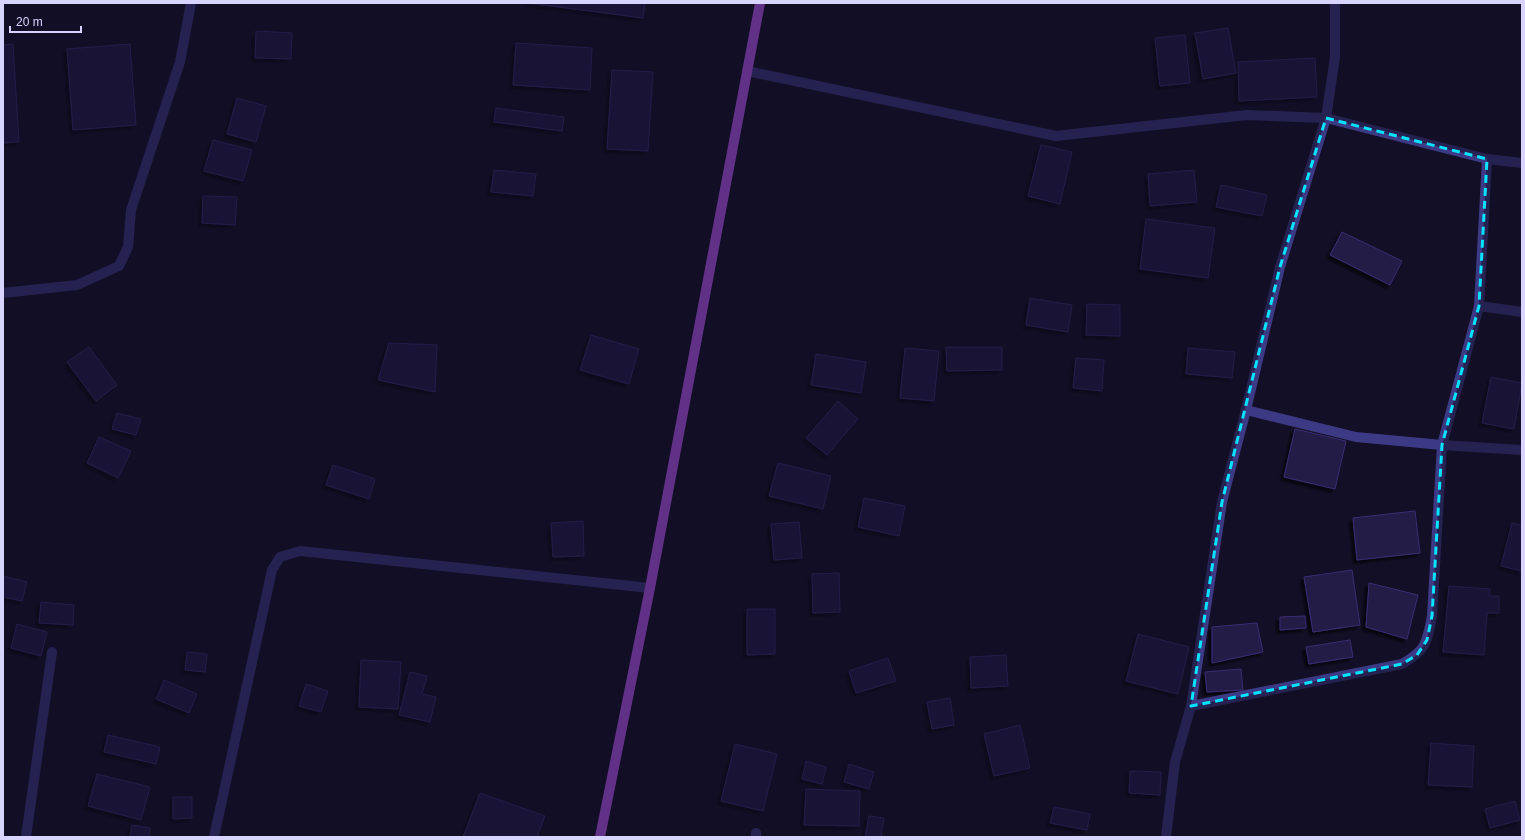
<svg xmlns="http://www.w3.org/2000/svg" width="1525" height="840" font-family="Arial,sans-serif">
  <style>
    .building { fill: #241b47; stroke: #3b2d73; filter: url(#shadow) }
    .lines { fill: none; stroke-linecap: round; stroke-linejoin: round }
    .street { stroke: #3d3a85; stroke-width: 10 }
    .primary { stroke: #c25bff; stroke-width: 10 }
    .marked { fill: none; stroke: #00e5ff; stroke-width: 3; stroke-dasharray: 8 5; stroke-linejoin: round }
  </style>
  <defs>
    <filter id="shadow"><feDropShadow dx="-3.5" dy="3.5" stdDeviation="1" flood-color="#0009"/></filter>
  </defs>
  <rect width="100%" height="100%" fill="#130f26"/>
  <g class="building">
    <polygon points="528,3 645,3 643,18"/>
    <polygon points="1228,28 1236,73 1203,79 1195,33"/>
    <polygon points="256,31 292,33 291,59 255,58"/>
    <polygon points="1185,35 1190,83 1160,86 1155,38"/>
    <polygon points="516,43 592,48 590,90 513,85"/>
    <polygon points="13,44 19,142 3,143 3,45"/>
    <polygon points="130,44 136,125 73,130 67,49"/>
    <polygon points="1315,58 1317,97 1239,101 1238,62"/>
    <polygon points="612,70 653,72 648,151 607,149"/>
    <polygon points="237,98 266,106 256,142 227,134"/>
    <polygon points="496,108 564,117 562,131 494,122"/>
    <polygon points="213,140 252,150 243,181 204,171"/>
    <polygon points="1041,145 1072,152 1060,204 1028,196"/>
    <polygon points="494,170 536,174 533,196 491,192"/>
    <polygon points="1194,170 1197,202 1150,206 1148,174"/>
    <polygon points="1221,185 1267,195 1262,216 1216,207"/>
    <polygon points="203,196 237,197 235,225 202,223"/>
    <polygon points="1146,219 1215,228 1208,278 1140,269"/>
    <polygon points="1342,232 1402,261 1390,285 1330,255"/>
    <polygon points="1030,298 1072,305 1068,332 1026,325"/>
    <polygon points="1087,304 1120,305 1120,336 1086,335"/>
    <polygon points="591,335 639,349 629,384 580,370"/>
    <polygon points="389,343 437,345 435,392 378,380"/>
    <polygon points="89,347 117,385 96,401 67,362"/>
    <polygon points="946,347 1002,347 1002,370 947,371"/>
    <polygon points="905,348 939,351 934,401 900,398"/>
    <polygon points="1188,348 1235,352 1232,378 1186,374"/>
    <polygon points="816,354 866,362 861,393 811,385"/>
    <polygon points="1076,358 1104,360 1102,391 1073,388"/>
    <polygon points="1491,377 1522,383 1514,429 1482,423"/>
    <polygon points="838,401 858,419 827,455 806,438"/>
    <polygon points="117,413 141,419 136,435 112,429"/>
    <polygon points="1295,429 1346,441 1335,489 1284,477"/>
    <polygon points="99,437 131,451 118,478 87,463"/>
    <polygon points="778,463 831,476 823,509 769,496"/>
    <polygon points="333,465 375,479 369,499 326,485"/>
    <polygon points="864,498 905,506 899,536 858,527"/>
    <polygon points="1415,511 1420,553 1357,560 1353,518"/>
    <polygon points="583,521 584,556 553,557 551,523"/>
    <polygon points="799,522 802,558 774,560 771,524"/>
    <polygon points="1512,523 1522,525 1522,571 1501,566"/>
    <polygon points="1352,570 1360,625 1313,632 1304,577"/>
    <polygon points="839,573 840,612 813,613 812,574"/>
    <polygon points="3,576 27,582 22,601 3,597"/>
    <polygon points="1369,583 1418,595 1407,639 1366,627"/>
    <polygon points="1449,586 1490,589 1489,596 1499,596 1499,613 1487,613 1484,655 1443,652"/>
    <polygon points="41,602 74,605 73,625 39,623"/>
    <polygon points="747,609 775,609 775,654 747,655"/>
    <polygon points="1305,616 1306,628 1280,630 1280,617"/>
    <polygon points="1257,623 1263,652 1212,663 1212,627"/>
    <polygon points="17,624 47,632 41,656 11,648"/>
    <polygon points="1138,634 1189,647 1178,694 1126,681"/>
    <polygon points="1350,640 1353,657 1309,664 1306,647"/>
    <polygon points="187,652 207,654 205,672 185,670"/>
    <polygon points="1006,655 1008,686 971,688 970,657"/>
    <polygon points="888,658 896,681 856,693 849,671"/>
    <polygon points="361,660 401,662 398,709 359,707"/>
    <polygon points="1241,669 1243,690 1207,692 1205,672"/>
    <polygon points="410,672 427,676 422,694 436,697 430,722 399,715"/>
    <polygon points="164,680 197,694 189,713 156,699"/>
    <polygon points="306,684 328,691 321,712 299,706"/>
    <polygon points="950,698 954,725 932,729 927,702"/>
    <polygon points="1020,725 1030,768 994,776 984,734"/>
    <polygon points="108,735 160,747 156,764 104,752"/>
    <polygon points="1431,743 1474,746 1472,787 1428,785"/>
    <polygon points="735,744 777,754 763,811 721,801"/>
    <polygon points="806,761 826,767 822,784 802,779"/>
    <polygon points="849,764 874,772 869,789 844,782"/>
    <polygon points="1130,771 1161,772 1160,795 1129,793"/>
    <polygon points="97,774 150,787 141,820 88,806"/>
    <polygon points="806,789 860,791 859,826 804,825"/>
    <polygon points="480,793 545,816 537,837 463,837"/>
    <polygon points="173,797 192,797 192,818 173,819"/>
    <polygon points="1515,801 1520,820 1490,828 1485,809"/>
    <polygon points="1054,807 1090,814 1087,830 1050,823"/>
    <polygon points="869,816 884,818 881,837 865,837"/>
    <polygon points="132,825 150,828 149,837 130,837"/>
  </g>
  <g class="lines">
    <g class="street">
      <polyline points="747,71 1056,136 1247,115 1326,118 1487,159 1522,163"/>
      <polyline points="3,293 77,285 119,266 128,247 131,210 180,62 191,3"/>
      <polyline points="1479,306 1522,312"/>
      <polyline points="1246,410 1356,437 1442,445 1522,450"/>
      <path d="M1191,706L1402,664C1426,650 1427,643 1432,616L1442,445L1479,306L1487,159"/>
      <polyline points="26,837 52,652"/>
      <polyline points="214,837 272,570 280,557 300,551 650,588"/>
      <polyline points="756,837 756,833"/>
      <polyline points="1166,837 1175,762 1191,706 1222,502 1246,410 1280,267 1326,118 1335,57 1335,3"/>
    </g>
    <polyline class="primary" points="600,837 650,588 760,3"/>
  </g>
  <path d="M0 0H1525V840H0ZM1326,118L1487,159L1479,306L1442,445L1432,616L1427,640L1417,655L1402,664L1191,706L1222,502L1280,267Z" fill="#130f26" fill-opacity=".55" fill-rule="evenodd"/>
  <path class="marked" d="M1326,118L1487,159L1479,306L1442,445L1432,616L1427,640L1417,655L1402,664L1191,706L1222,502L1280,267Z"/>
  <rect width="1525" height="840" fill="none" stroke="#d9d4ff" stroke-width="8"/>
  <path d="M10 26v6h71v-6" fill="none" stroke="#d9d4ff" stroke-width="2"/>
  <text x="16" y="26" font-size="12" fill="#d9d4ff" stroke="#130f26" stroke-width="3" paint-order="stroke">20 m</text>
</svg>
